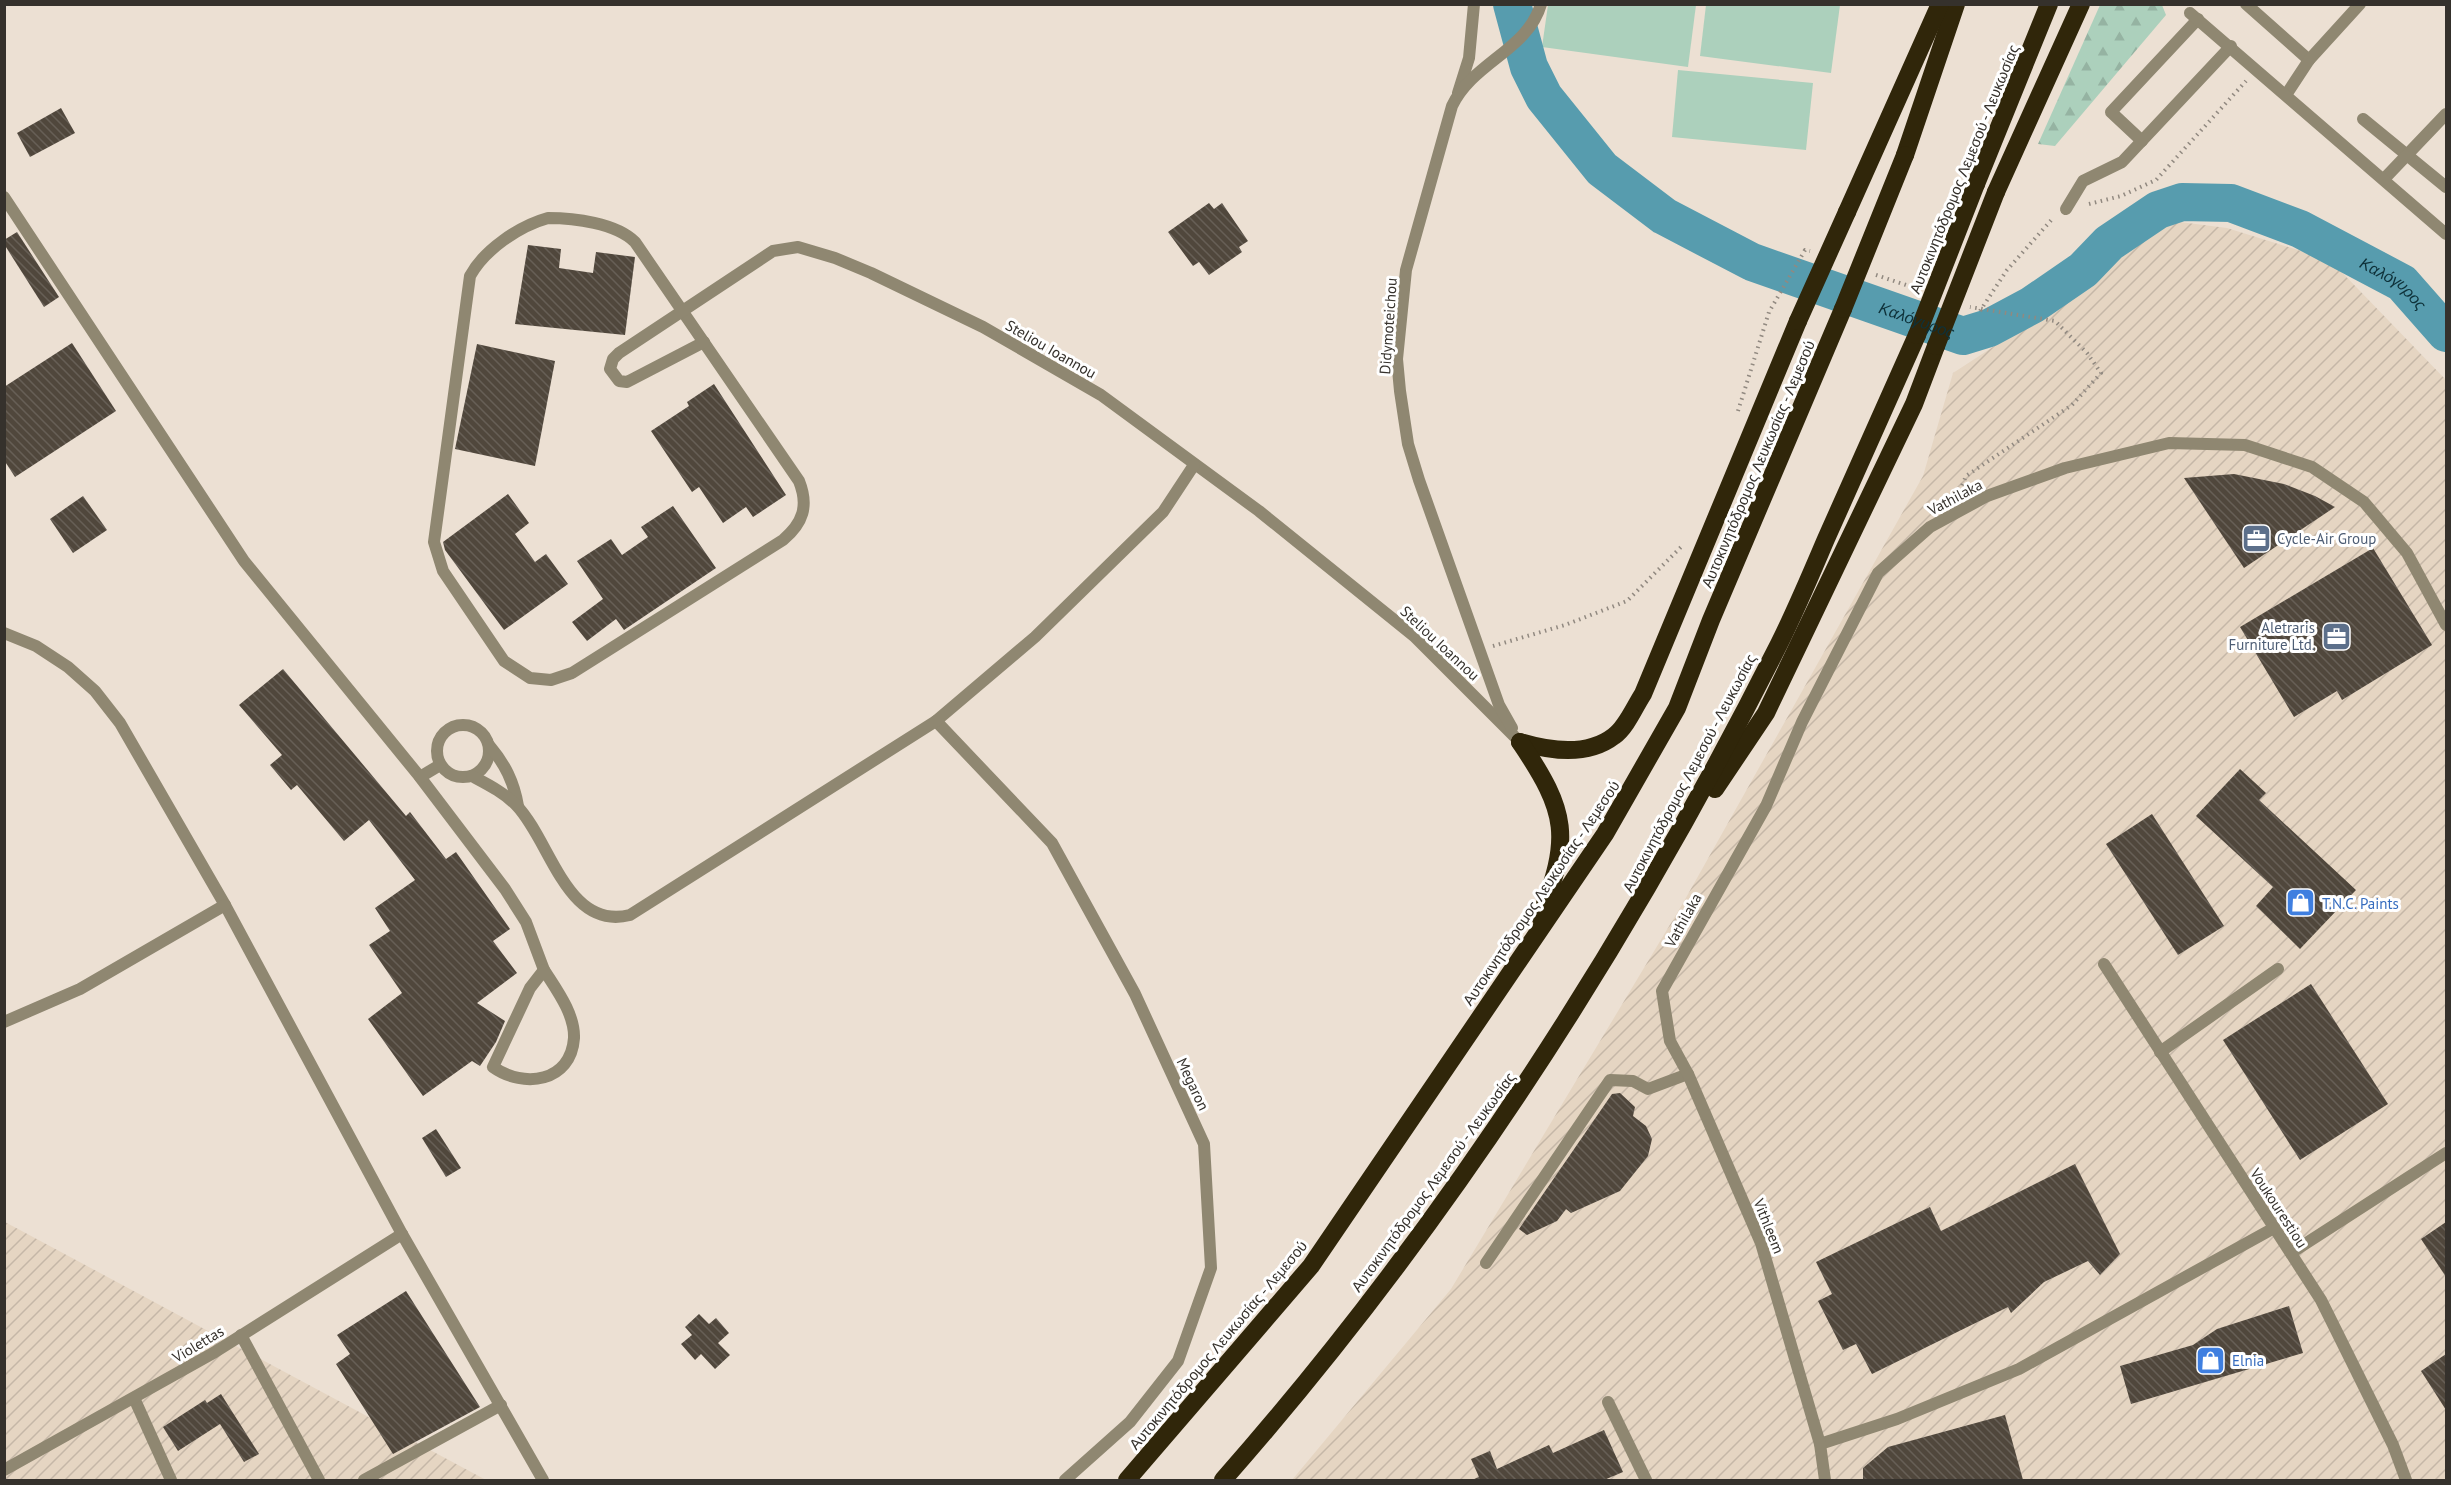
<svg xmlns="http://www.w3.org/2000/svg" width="2451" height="1485" font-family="'PT Sans',sans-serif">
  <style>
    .industrial { fill: url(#industrial-furrows) }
    .grass { fill: #acd0bc }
    .forest { fill: url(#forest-firs) }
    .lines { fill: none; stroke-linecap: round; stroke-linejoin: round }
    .river { stroke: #579cae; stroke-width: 38 }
    .building { fill: url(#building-back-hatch) }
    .path { stroke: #918980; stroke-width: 4; stroke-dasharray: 1.5 4.5; stroke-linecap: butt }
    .lane { stroke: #8f8771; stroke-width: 12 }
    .street { stroke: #8f8771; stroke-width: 12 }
    .highway { stroke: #30260a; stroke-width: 18 }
    .highway-bridge { stroke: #30260a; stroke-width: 18 }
    .labels { text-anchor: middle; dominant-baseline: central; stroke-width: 6; stroke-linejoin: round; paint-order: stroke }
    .street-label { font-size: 15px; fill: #35312c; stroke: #fff }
    .service-label { font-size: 15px; fill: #4e5e75; stroke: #fff; text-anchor: start }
    .shop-label { font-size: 15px; fill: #366cbe; stroke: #fff; text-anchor: start }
    .water-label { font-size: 16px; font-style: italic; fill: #0e3139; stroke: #fff }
  </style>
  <defs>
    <pattern id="industrial-furrows" width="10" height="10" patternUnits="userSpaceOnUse" patternTransform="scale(1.5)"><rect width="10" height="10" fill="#e5d5c2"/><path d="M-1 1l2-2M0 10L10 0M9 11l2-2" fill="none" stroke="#c5b7a7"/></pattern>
    <pattern id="forest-firs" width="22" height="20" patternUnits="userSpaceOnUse" patternTransform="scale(1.5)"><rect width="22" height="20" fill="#acd0bc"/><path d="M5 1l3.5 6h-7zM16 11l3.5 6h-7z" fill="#95b3a2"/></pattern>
    <pattern id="building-back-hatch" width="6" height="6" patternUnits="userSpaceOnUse" patternTransform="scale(1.5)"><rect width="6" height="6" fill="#50473c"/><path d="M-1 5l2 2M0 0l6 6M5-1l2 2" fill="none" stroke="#675f56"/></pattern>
  </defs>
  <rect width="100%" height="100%" fill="#ece0d3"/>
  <g class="industrial">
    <polygon points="2164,220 2227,228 2330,260 2446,380 2446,1480 1292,1480 1451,1289 1683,903 1923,476 1953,373 2065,300"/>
    <polygon points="5,1222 486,1480 5,1480"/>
  </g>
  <g class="grass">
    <polygon points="1548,5 1696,5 1688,67 1542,47"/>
    <polygon points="1706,5 1840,5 1831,73 1700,56"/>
    <polygon points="1678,70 1813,83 1806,150 1672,137"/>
  </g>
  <polygon class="forest" points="2100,5 2162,5 2166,15 2055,146 2038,144"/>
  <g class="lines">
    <path class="river" id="s1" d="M1512,4L1529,67L1544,97L1602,169L1664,216L1752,262L1963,336L1989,328L2032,305L2083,270L2109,243L2158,210L2182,202L2231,203L2300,229L2402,283L2446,333"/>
  </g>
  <g class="building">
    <polygon points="61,108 75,133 30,157 17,133"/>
    <polygon points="1209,203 1214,209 1222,203 1248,241 1239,247 1242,252 1209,275 1199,262 1193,266 1168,232"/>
    <polygon points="17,232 59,297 44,307 4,244 4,240"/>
    <polygon points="528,245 561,249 559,268 593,273 596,252 635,257 625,335 515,324"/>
    <polygon points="72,343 116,411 15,477 4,460 4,387"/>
    <polygon points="477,344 555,361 535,466 455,449"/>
    <polygon points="714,384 786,495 753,517 746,507 723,523 699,487 692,492 651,431 689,406 687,402"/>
    <polygon points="2234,474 2284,484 2315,496 2335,507 2244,568 2184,478"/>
    <polygon points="508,494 529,523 515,534 535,562 546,554 568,584 504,630 445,550 443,542"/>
    <polygon points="83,496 107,530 73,553 50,519"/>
    <polygon points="673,506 716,568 624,630 616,619 587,641 572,622 603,599 577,561 611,539 622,555 648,537 641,527"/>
    <polygon points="2373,548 2432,645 2342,700 2337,691 2294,717 2240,627"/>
    <polygon points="283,669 406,816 410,812 446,859 456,852 510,929 493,941 517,973 477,1003 505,1021 496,1042 480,1066 472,1061 423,1096 368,1019 402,993 369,945 390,931 375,908 415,880 369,820 344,841 297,785 291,790 270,765 282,755 239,705"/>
    <polygon points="2240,769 2266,793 2259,800 2356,890 2300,949 2256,906 2273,887 2196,816"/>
    <polygon points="2152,814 2224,926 2178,955 2106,844"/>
    <polygon points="2311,984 2388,1104 2300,1160 2223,1040"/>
    <polygon points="1620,1093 1635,1107 1633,1116 1646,1126 1652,1139 1648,1156 1620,1191 1571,1213 1566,1209 1557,1221 1527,1235 1519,1229 1612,1094"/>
    <polygon points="436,1129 461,1168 446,1177 422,1138"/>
    <polygon points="2075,1164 2120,1254 2100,1275 2088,1261 2044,1282 2011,1313 2008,1307 1872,1374 1856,1344 1843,1350 1818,1301 1832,1294 1816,1262 1930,1207 1941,1231"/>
    <polygon points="2446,1222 2446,1277 2421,1239"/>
    <polygon points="406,1291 480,1407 393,1454 336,1364 350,1354 337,1335"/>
    <polygon points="2289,1306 2303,1353 2131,1404 2120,1366 2193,1345 2217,1329"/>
    <polygon points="699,1314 709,1324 716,1318 729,1333 718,1343 730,1355 715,1369 701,1354 695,1360 681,1344 692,1335 685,1327"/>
    <polygon points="2446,1354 2446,1410 2421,1371"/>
    <polygon points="221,1394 259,1454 244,1462 220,1424 178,1451 163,1427 205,1400 207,1403"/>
    <polygon points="2005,1415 2023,1480 1863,1480 1863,1468 1888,1447"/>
    <polygon points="1604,1430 1623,1472 1604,1480 1472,1480 1479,1477 1471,1459 1490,1451 1497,1469 1549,1445 1553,1453"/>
  </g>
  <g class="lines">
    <g class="path">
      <polyline points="2089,204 2121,196 2156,180 2246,81"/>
      <polyline points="1876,275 1915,288"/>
      <polyline points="1980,311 2007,270 2054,217"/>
      <polyline points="1738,411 1769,312 1805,250 1810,251"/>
      <polyline points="1960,491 1966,476 2072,405 2101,373 2087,353 2055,321 1970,307"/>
      <polyline points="1493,646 1565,625 1627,601 1683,545"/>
    </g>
    <g class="lane">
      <polyline points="2246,4 2309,60"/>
      <polyline points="1458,93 1469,58 1474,4"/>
      <polyline points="2286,95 2309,60 2360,4"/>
      <polyline points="2363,119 2446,187"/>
      <polyline points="2142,141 2111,112 2198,19"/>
      <polyline points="2384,179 2446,114"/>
      <polyline points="2066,209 2083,181 2122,162 2231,46"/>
      <polyline points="2160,1052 2278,969"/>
      <polyline points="2291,1253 2446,1153"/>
      <polyline points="1486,1263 1610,1080 1633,1081 1648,1089 1688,1074"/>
      <polyline points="241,1335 319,1480"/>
      <polyline points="134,1398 171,1480"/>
      <polyline points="1608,1402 1646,1480"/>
      <polyline points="364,1480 501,1405"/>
    </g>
    <g class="street">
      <polyline points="2190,13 2446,234"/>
      <polyline points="4,197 244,561 420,777 505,889 526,922 544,970"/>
      <path d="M548,218C574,218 616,223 635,242L799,481C809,506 803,523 783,540L572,673L551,680L530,678L504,661L443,571L434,542L470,276C484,250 519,226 548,218Z"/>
      <polyline points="704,342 627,382 619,381 610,369 613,359 619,353 773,251 798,247 835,258 871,273 983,327 1101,395 1259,511 1414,636 1520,742"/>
      <polyline points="4,633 36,646 68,667 95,691 120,723 225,905 402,1234 543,1480"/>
      <polyline points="936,721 1052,843 1135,994 1204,1144 1211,1268 1178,1361 1130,1422 1065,1480"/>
      <circle cx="463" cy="751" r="26"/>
      <path d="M1512,728L1499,705L1419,480L1408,444L1400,391L1397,359L1406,270L1452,106C1473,62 1528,50 1541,4"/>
      <path d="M489,745C505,764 514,782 518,806"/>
      <path d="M472,776C487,784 505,793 517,806C551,842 567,931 630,915L936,721L1035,637L1163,512L1194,465"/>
      <polyline points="420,777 440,765"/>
      <polyline points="2104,964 2321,1300 2393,1445 2406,1480"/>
      <path d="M544,970C556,989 575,1014 574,1038C571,1082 524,1089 493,1067L530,988Z"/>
      <polyline points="4,1022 80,989 225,905"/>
      <polyline points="1820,1444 1897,1419 2019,1369 2274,1228"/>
      <polyline points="4,1470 215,1352 402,1234"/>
      <polyline points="1825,1480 1820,1444 1761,1243 1688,1074 1670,1041 1662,991 1766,806 1802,722 1878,573 1930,527 1987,496 2065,468 2169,443 2245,445 2312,467 2364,502 2407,553 2446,625"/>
    </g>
    <g class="highway">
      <polyline points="1905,155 1956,4"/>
      <polyline points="1976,184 2049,4"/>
      <polyline points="1996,192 2081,4"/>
      <polyline points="1847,212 1940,4"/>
      <path d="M1520,742C1550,751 1587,757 1614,736C1626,728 1635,706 1643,694L1798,321"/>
      <path d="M1520,742C1568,813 1571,837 1540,917"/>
      <polyline points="1715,789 1766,713 1914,404 1936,346"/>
      <polyline points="1127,1480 1311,1266 1605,834 1677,708 1711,620 1843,309"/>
      <path d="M1223,1480C1445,1228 1628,944 1779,644C1796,610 1811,574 1826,539C1857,471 1887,403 1917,335"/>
    </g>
    <g class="highway-bridge">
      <polyline points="1843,309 1905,155"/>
      <polyline points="1798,321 1847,212"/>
      <polyline points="1917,335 1976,184"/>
      <polyline points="1936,346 1996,192"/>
    </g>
  </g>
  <defs>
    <symbol id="office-square" viewBox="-11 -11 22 22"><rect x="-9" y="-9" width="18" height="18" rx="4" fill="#5c6f8a" stroke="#fff"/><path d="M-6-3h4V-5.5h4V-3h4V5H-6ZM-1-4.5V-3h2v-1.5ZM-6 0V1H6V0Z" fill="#fff"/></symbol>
    <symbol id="shop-square" viewBox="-11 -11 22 22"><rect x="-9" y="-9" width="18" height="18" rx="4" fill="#3f7fe0" stroke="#fff"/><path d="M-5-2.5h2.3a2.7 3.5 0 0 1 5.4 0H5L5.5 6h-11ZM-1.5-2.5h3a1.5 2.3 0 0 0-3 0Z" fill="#fff"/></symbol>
  </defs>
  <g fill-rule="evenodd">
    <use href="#office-square" x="2240" y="522" width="33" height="33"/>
    <use href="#office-square" x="2320" y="620" width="33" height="33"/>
    <use href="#shop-square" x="2284" y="886" width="33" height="33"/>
    <use href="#shop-square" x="2194" y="1344" width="33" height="33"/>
  </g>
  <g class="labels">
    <g class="street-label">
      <text transform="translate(1964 169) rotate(-68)">Αυτοκινητόδρομος Λεμεσού - Λευκωσίας</text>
      <text transform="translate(1388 326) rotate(-86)">Didymoteichou</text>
      <text transform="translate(1051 349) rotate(30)">Steliou Ioannou</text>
      <text transform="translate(1758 464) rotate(-67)">Αυτοκινητόδρομος Λευκωσίας - Λεμεσού</text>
      <text transform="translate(1955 497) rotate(-28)">Vathilaka</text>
      <text transform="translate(1440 643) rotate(43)">Steliou Ioannou</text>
      <text transform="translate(1689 773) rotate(-62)">Αυτοκινητόδρομος Λεμεσού - Λευκωσίας</text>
      <text transform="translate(1541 893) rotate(-56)">Αυτοκινητόδρομος Λευκωσίας - Λεμεσού</text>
      <text transform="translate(1683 920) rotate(-61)">Vathilaka</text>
      <text transform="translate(1193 1084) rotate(65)">Megaron</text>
      <text transform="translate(1433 1182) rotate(-54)">Αυτοκινητόδρομος Λεμεσού - Λευκωσίας</text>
      <text transform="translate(2279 1208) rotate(57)">Voukourestiou</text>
      <text transform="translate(1769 1226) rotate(68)">Vithleem</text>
      <text transform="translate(198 1344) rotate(-31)">Violettas</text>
      <text transform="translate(1218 1345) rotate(-50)">Αυτοκινητόδρομος Λευκωσίας - Λεμεσού</text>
    </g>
    <g class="service-label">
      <text x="2277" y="538">Cycle-Air Group</text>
      <text x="2315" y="627" text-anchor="end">Aletraris<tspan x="2315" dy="17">Furniture Ltd.</tspan></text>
    </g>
    <g class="shop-label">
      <text x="2322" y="903">T.N.C. Paints</text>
      <text x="2232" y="1360">Elnia</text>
    </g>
    <g class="water-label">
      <text stroke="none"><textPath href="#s1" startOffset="1083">Καλόγυρος</textPath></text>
      <text stroke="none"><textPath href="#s1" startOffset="543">Καλόγυρος</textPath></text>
    </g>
  </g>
  <rect width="2451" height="1485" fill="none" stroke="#35312c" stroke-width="12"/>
</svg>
